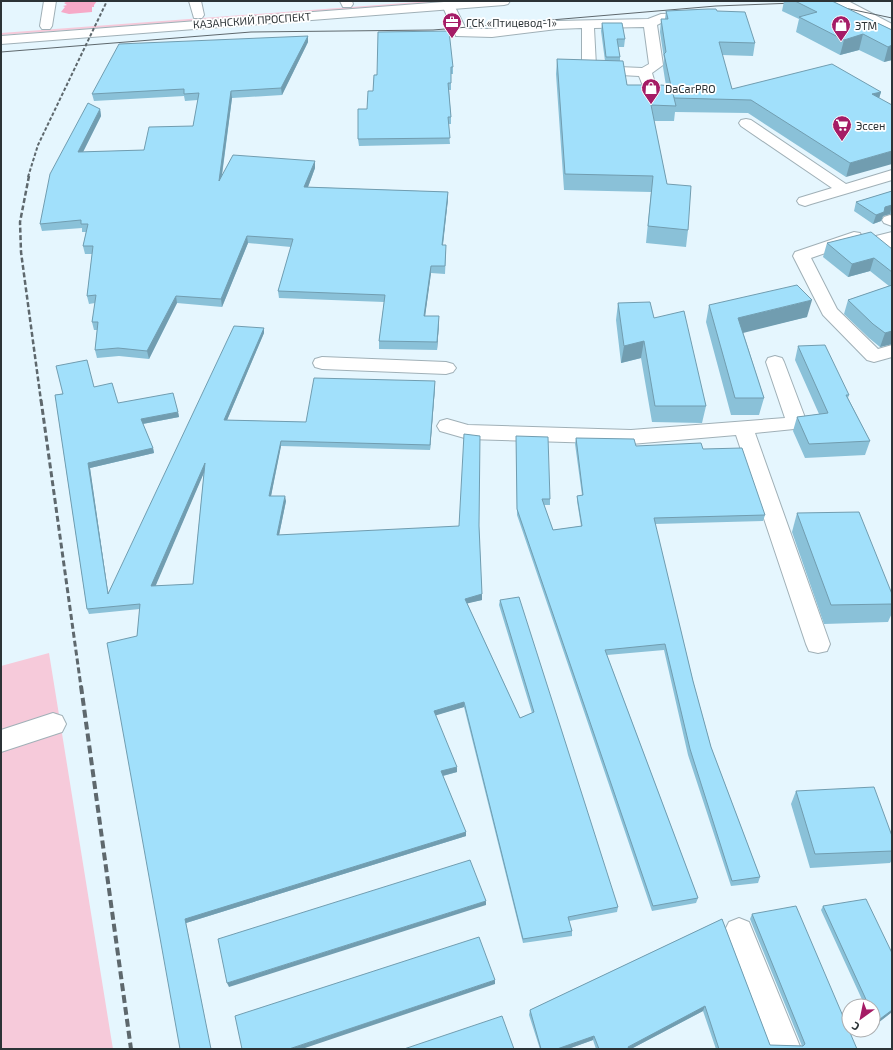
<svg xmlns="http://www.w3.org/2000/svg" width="893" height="1050" font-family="'Exo 2',sans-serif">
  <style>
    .green { fill: #f6cada }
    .forest { fill: #f6a9c7 }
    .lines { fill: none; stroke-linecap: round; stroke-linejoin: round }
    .minor-casing { stroke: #a0b0b7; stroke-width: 2 }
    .major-casing { stroke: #a0b0b7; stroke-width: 2 }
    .minor { fill: #fff; fill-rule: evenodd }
    .major { fill: #fff; fill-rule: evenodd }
    .tram { stroke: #5e686d; stroke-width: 1 }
    .rail-far3 { stroke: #5e686d; stroke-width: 2; stroke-dasharray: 3.5 2; stroke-linecap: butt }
    .rail-far2 { stroke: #5e686d; stroke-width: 2.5; stroke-dasharray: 5 2.5; stroke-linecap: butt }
    .rail-far1 { stroke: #5e686d; stroke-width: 3; stroke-dasharray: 6 3; stroke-linecap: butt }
    .rail { stroke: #5e686d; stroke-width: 4; stroke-dasharray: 8 4; stroke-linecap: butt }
    .wall { fill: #8ac1d8; fill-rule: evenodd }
    .shaded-wall { fill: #719db0 }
    .building { fill: #a1e0fb; stroke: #719db0; fill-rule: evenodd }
    .labels { text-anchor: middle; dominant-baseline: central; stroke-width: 3.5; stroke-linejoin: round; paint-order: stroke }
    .far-street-label { font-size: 11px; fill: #2c3336; stroke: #fff }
    .far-poi-label { font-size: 11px; fill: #2c3336; stroke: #fff; text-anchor: start }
  </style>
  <rect width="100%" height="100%" fill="#e5f6fe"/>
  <g class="green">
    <polygon points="432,1 465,1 1,35 1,33"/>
    <polygon points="49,653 111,1037 113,1049 1,1049 1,666"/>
  </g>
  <polygon class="forest" points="68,1 97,1 94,5 94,7 92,7 92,12 69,14 61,12 65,7 63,6 67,5 64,3"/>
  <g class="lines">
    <defs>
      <g id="minor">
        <polygon points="44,1 56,1 52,26 50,29 42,29 40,26"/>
        <polygon points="189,1 201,1 204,15 202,18 194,18"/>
        <polygon points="340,1 352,1 353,4 351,7 343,7"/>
        <path d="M448,1L452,2L454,5L466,29H492L557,21L648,19L661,14L694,13L698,14L700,17L698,20L694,21L663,22L657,25L663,65L652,73L655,83L653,86L648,87L643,86L639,76L584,73L582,70V28L557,29L492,37L456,36L442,5L444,2ZM644,27L649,64L642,68L596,66L594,28Z"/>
        <polygon points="746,119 751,120 846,184 892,170 892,180 811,204 805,206 799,204 797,201 799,198 832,188 741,126 739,123 741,120"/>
        <polygon points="890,215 892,216 892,226 884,223 882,220 884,217"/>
        <polygon points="854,232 860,233 862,237 860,241 811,258 837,309 878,349 892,345 892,357 874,362 867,360 823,315 793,256 795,252"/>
        <polygon points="892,232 892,256 886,255 870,241 872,237"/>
        <polygon points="775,356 782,358 784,362 807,423 804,428 755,433 830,644 827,651 818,653 809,651 806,644 736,435 631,444 468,439 440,431 437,426 440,421 447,419 468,425 631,430 785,418 766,362 768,358"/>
        <polygon points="322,357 446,362 453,364 456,368 453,372 446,374 322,369 315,367 313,363 315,359"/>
        <polygon points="53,713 62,716 66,724 62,732 1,752 1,730"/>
        <polygon points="739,918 749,922 801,1049 769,1049 724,932 729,922"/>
      </g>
      <g id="major">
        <polygon points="457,1 510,1 508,4 504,5 1,44 1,36"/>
        <polygon points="833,1 848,1 892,24 892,33 835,4"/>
      </g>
    </defs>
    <use href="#minor" class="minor-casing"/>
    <use href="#major" class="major-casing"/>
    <use href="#minor" class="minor"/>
    <use href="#major" class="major"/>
    <g class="tram">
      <polyline points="835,6 892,18"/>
      <polyline points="1,52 251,32 433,30 716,6 795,3"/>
    </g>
    <polyline class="rail-far3" points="28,177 38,145 107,1"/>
    <polyline class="rail-far2" points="29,176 20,222 21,252 41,401"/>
    <polyline class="rail-far1" points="41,400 81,687"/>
    <polyline class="rail" points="81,686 131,1049"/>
  </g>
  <g class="wall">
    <polygon points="784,1 832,1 892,30 892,60 884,62 859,50 840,55 796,32 799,19 782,11"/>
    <polygon points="666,11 717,11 755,43 753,56 722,55 732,89 881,92 879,98 846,177 748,113 675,112 674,121 654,121 667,184 688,230 686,247 646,243 651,192 564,190 556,74 557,59 605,61 601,31 602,23 625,39 624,47 618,47 620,57 620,61 627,85 654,88 666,86 663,67 664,59 660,32 661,19 665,19"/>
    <polygon points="308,36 308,42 282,95 232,98 222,176 315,161 315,168 308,187 448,192 448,199 443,245 446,252 445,274 431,273 425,316 439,324 437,350 379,349 379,341 384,302 279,298 278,291 291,247 248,243 222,307 177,303 149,359 119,356 97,358 95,350 97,330 94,330 92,322 95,303 89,304 87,296 92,254 85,254 83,246 86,232 82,232 82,228 42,231 40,224 100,109 101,116 83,152 144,150 193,126 198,100 185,101 184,96 94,101 92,94"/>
    <polygon points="453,67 453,74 451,74 451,90 449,90 451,117 451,124 448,124 450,144 359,146 358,139 373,91 374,75"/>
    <polygon points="892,191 892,214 890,214 883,216 881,221 873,224 854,211 856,202"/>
    <polygon points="827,243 892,249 892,344 880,347 869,338 844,314 848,300 889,286 870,271 848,277 823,257"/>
    <polygon points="618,303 654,318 706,406 702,423 652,422 641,358 621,363 616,320"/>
    <polygon points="709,305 807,317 743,332 764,398 759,415 731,415 706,322"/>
    <path d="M264,328V333L227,420L306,422L435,387L430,450L281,446L271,496L286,501L279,535L479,526L482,600L467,603L520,718L532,713L499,605L500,600L618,907L617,912L569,921L572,931V936L523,943L464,707L435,715L457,772L443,776L466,832V836L186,923L180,1049L137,636L140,609L89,614L87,609L55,395L94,387L118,403L178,412L179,417L143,424L153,448L154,453L90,468L108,593ZM204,472L193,584L155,586Z"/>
    <polygon points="798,346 849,395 848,398 870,441 865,455 805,458 793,431 797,417 819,414 795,360"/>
    <polygon points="516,436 550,499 550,505 544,505 553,530 581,526 577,501 577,496 582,495 575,444 576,438 636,446 703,449 765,515 763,521 655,524 693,681 711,747 760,877 758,883 731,886 688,755 664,650 607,655 698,898 696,903 652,911 517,515"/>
    <polygon points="797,513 892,594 892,613 888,622 824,624 792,532"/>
    <polygon points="796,791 892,836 892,860 890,863 810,868 791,804"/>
    <polygon points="823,906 892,1012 874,1026 873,1024 873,1006 865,1006 821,910"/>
    <polygon points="752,914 857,1049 716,1049 703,1011 631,1049 596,1049 593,1040 568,1049 540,1049 529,1015 530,1010 722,919 770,1045 802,1046 750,919"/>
  </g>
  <g class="shaded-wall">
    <polygon points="863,34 859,50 840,55 844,40"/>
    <polygon points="308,36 308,42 282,95 281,88"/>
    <polygon points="892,45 892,60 884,62 888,47"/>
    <polygon points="231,91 232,98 220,188 219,181"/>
    <polygon points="881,92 877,105 872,94"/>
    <polygon points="100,109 101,116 79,160 78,152"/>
    <polygon points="892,151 892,164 846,177 850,163"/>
    <polygon points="315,161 315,168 305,195 304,187"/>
    <polygon points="448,192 448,199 442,252 442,245"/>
    <polygon points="892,205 890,214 883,216 881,221 873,224 876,215 885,207"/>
    <polygon points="247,236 248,243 222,307 221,299"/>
    <polygon points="874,258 870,271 848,277 852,264"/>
    <polygon points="431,266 431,273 424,324 424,316"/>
    <polygon points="176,296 177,303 149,359 147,351"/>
    <polygon points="812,300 807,317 735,335 738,318"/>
    <polygon points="439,316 439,324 437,350 437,342"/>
    <polygon points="264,328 264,333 225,425 224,420"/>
    <polygon points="892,331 892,344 880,347 885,333"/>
    <polygon points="644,341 641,358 621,363 624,346"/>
    <polygon points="435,381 435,387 430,450 430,445"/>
    <polygon points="178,412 179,417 142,424 141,419"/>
    <polygon points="281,441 281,446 270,501 269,496"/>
    <polygon points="153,448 154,453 90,468 109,599 108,594 88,463"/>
    <polygon points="205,463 206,468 153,592 151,586"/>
    <polygon points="285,496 286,501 278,540 277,535"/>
    <polygon points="482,594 482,600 465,604 465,599"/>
    <polygon points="464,702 464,707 434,716 434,711"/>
    <polygon points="457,767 457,772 442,776 441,771"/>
    <polygon points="466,832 466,836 186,923 211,1049 185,919"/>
    <polygon points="486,901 486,905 229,987 227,983"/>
    <polygon points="495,980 495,984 302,1049 289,1049"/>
    <polygon points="705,1006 703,1011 631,1049 628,1049 628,1047"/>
    <polygon points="892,1010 892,1012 874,1026 876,1022"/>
    <polygon points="594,1036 593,1040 568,1049 557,1049"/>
  </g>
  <g class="building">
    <polygon points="795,1 832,1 892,30 892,45 888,47 863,34 844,40 799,17 817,12"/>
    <polygon points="708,9 716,9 717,11 745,12 755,43 719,42 732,89 832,64 881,92 872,94 892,105 892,151 850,163 751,100 674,98 671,86 664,54 666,52 661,19 668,19 666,11"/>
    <polygon points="602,23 622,23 625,39 617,39 620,57 606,57"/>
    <polygon points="449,31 453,67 451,67 451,83 448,83 451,117 448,117 450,138 358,139 358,109 367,109 368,91 373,91 374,75 377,75 378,32"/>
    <polygon points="308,36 281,88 231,91 219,181 233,155 315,161 304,187 448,192 442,245 446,245 445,266 431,266 424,316 439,316 437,342 379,341 385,295 278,291 293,239 247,236 221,299 176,296 147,351 118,348 95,350 98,322 92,322 96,295 87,296 93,246 83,246 88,224 81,224 81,220 40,224 50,174 88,103 100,109 78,152 144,150 149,127 193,126 199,93 184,94 184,89 92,94 119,44"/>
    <polygon points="557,59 623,61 627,85 647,85 654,88 661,85 671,86 676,106 651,105 667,184 691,186 688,230 648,226 653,176 565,174"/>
    <polygon points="892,191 892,205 885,207 884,212 876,215 856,202"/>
    <polygon points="871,232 892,249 892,272 874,258 852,264 827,243"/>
    <polygon points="797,285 812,300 738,318 764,398 735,398 709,305"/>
    <polygon points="892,285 892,331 885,333 873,324 848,300"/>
    <polygon points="650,302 654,318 684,311 706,406 655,406 644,341 624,346 618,303"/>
    <path d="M234,326L264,328L224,420L306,422L314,378L435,381L430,445L281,441L269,496H285L277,535L459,526L464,434L480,436L479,526L482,594L465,599L520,718L534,712L500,600L519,597L618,907L568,917L572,931L523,939L464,702L434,711L457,767L441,771L466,832L185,919L211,1049H180L107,643L137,636L140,604L87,609L55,395L63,394L56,366L87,360L94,387L112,383L118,403L173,393L178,412L141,419L153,448L88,463L108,594ZM205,463L193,584L151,586Z"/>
    <polygon points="825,345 849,395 846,395 870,441 809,444 797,417 828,413 798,346"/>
    <polygon points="516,436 548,437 550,499 542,499 553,530 582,526 577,496 583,495 576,438 634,439 636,446 701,443 703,449 742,448 765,515 654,518 693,681 711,747 760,877 732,881 690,749 665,644 605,650 698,898 653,906 517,509"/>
    <polygon points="859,512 892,594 892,604 831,605 797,513"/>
    <polygon points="874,787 892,836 892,851 815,854 796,791"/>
    <polygon points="470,860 486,901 227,983 218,939"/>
    <polygon points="866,899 892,953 892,1010 876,1022 873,1015 873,1006 869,1006 823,906"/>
    <polygon points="796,906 857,1049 719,1049 705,1006 628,1047 629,1049 599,1049 594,1036 557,1049 541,1049 530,1010 722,919 770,1045 803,1046 805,1044 752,914"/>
    <polygon points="479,937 495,980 289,1049 242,1049 235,1016"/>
    <polygon points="502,1016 514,1049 404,1049"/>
  </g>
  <defs>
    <symbol id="office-pin" viewBox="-11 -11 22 30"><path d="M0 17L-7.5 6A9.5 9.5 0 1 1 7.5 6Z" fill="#a51c66" stroke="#fff"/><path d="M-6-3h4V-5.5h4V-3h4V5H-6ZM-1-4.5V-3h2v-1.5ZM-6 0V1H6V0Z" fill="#fff"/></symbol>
    <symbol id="shop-pin" viewBox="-11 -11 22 30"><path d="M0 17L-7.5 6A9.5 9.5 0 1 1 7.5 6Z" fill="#a51c66" stroke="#fff"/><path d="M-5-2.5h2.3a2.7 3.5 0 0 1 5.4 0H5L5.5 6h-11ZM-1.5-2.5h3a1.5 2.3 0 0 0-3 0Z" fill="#fff"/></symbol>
    <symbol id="supermarket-pin" viewBox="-11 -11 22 30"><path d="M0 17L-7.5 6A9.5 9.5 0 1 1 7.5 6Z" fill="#a51c66" stroke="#fff"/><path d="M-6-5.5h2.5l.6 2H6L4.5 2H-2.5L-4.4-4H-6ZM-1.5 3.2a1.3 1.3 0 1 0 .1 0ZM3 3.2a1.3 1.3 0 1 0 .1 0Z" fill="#fff"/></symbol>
  </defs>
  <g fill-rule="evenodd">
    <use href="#office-pin" x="441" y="11" width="22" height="30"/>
    <use href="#shop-pin" x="830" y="14" width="22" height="30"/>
    <use href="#shop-pin" x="640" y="77" width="22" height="30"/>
    <use href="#supermarket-pin" x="831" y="114" width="22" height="30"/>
  </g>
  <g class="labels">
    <g class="far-street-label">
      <text transform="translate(252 20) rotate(-4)">КАЗАНСКИЙ ПРОСПЕКТ</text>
    </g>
    <g class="far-poi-label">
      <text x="466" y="22">ГСК «Птицевод-1»</text>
      <text x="855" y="25">ЭТМ</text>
      <text x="665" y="88">DaCarPRO</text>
      <text x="856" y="125">Эссен</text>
    </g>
  </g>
  <rect width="893" height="1050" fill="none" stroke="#2c3336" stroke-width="4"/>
  <g transform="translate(861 1018) rotate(213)"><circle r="19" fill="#ffffff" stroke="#abadaf"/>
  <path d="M0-3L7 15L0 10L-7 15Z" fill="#a51c66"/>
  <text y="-6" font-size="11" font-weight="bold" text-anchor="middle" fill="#2c3336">С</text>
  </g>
</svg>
